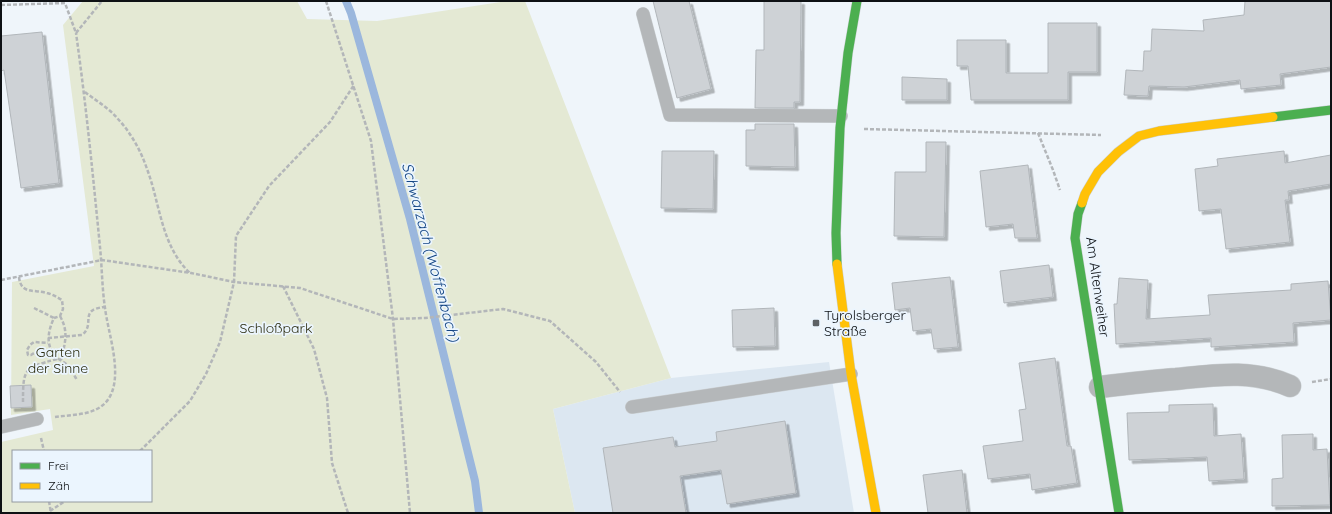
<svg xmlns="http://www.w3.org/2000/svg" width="1332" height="514" font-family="Quicksand,sans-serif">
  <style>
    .built { fill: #dce7f1 }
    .green { fill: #e4e9d4; fill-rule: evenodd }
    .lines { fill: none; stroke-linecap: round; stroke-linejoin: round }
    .stream { stroke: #9bb7dd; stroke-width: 8 }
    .building { fill: #ced2d6; stroke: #b1b6ba; filter: url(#shadow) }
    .lane-casing { stroke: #ccd1d4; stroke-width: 14 }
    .street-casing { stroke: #ccd1d4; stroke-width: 23 }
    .fast-casing { stroke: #ccd1d4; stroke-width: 10 }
    .slow-casing { stroke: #ccd1d4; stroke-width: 10 }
    .path { stroke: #b3b6b9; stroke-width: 2.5; stroke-dasharray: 4 2; stroke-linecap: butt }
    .lane { stroke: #b4b7b9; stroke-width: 13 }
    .street { stroke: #b4b7b9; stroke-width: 22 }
    .fast { stroke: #4caf50; stroke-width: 9 }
    .slow { stroke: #ffc107; stroke-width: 9 }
    .poi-dot { fill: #5d6164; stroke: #ebf5fe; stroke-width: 1.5 }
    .labels { text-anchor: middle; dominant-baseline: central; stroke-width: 3.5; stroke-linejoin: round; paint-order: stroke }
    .street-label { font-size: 14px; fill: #0e1114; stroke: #ebf5fe }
    .poi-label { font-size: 14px; fill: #0e1114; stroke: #ebf5fe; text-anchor: start }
    .park-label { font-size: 14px; fill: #2b2c0e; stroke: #ebf5fe }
    .water-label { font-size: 15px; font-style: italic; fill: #104382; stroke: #ebf5fe }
  </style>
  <defs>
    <filter id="shadow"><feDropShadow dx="3.5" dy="3.5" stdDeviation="0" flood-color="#0004"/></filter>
  </defs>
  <rect width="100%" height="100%" fill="#eff5fa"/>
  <polygon class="built" points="829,362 854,513 575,513 553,409 671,378"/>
  <path class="green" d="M83,1H297L307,19L377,21L507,1H525L671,378L553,409L575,513H1V442L53,430L50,409L11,415L12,282L94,266L63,25ZM13,451H151V501H13Z"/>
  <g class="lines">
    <polyline class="stream" points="346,1 351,13 410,219 475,481 479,513"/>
  </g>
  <g class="building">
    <polygon points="653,1 689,1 711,89 677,98"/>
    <polygon points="764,1 801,1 800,102 794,102 794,108 755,108 756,50 764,50"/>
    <polygon points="1245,1 1331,1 1331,67 1280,74 1281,85 1241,89 1240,80 1184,87 1149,86 1148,96 1124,95 1126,70 1143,71 1144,51 1151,51 1152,29 1204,31 1203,20 1244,15"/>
    <polygon points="1048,23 1097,23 1097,72 1068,72 1068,100 971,100 968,66 957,66 957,40 1006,40 1006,73 1048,73"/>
    <polygon points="42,32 59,183 21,188 4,70 1,71 1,36"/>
    <polygon points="902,77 947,79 947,100 902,100"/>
    <polygon points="755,124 794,124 795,167 746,166 746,130 755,130"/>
    <polygon points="926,142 946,142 944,237 894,236 895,172 926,172"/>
    <polygon points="662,151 714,151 713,209 661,208"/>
    <polygon points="1284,151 1285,163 1331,155 1331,184 1288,191 1289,200 1285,200 1290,242 1226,249 1221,209 1199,211 1195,169 1218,166 1217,159"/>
    <polygon points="1028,165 1037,238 1015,238 1013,224 986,227 980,171"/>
    <polygon points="1049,265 1053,297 1004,303 1000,271"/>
    <polygon points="950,277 958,347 934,349 931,329 913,331 910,308 895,310 892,283"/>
    <polygon points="1119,278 1148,280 1146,319 1210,315 1208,295 1291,290 1291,284 1328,281 1331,320 1293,323 1294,342 1211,347 1211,338 1116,344 1114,304 1117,304"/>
    <polygon points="774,308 775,346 733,347 732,310"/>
    <polygon points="1055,358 1067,446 1071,446 1077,483 1032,490 1030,474 988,479 983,446 1023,441 1019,410 1026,409 1019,363"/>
    <polygon points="31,385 32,407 11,408 10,386"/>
    <polygon points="1213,404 1214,436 1241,434 1244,479 1209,481 1207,457 1129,460 1127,413 1169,412 1169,405"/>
    <polygon points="785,421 796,493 727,504 721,470 680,476 686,513 613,513 603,448 673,437 675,447 717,441 716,432"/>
    <polygon points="1313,434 1313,450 1327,449 1330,505 1272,506 1272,479 1283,478 1282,435"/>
    <polygon points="962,470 967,513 928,513 923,475"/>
  </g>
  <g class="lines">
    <defs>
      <g id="lane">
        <polyline points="643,14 670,115 841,116"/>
        <polyline points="632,407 851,374"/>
        <polyline points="1,427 37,419"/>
      </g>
      <path id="street" d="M1100,387C1125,384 1150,381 1176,379C1215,375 1252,369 1290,386"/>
      <g id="fast">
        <polyline points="1273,117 1331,110"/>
        <polyline points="1082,203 1078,214 1075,238 1119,513"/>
        <polyline points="837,264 836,233 840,128 848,53 857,1"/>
      </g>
      <g id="slow">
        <polyline points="1082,203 1085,194 1098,172 1118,152 1139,136 1159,131 1273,117"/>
        <polyline points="837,264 851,374 876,513"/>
      </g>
    </defs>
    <use href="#lane" class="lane-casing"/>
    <use href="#street" class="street-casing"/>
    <use href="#fast" class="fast-casing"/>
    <use href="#slow" class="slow-casing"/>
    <g class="path">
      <polyline points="326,1 371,141 393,319 410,513"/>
      <polyline points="1,5 65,3 76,33 102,1"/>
      <path d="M85,92C95,100 109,108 118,119C131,133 141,151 147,169C160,203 161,246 190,273"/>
      <polyline points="864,129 1101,135"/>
      <polyline points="1038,133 1053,170 1060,190"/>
      <path d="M19,277C21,295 34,289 47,293C52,294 57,297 62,300L63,309L60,316L54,318C48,331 45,345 56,357C59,360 65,362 68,366C72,370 74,375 77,380"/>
      <polyline points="1,280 102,260 191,273 234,282 300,288 393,319 425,318 503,309 550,321 596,362 620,392"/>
      <polyline points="283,286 314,349 327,398 332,463 348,513"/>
      <polyline points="34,308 54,318"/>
      <path d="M60,316C69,332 65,343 61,360"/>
      <path d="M48,338L82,335C96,324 78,310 104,307"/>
      <polyline points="39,350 31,355 28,355 27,350 30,345 34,342 48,343"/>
      <polyline points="1312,382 1331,379"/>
      <path d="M23,402C23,368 24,368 57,359"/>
      <path d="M55,417C76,414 103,416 112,392C121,368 108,332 105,308C102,288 102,267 100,247C93,176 86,104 76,33"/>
      <polyline points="41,438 44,451"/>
      <polyline points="140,451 190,401 206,374 220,342 234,282 236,236 269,186 330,122 354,85"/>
      <polyline points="49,501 51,513"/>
      <polyline points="50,511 65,501"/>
    </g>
    <use href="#lane" class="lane"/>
    <use href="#street" class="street"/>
    <use href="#fast" class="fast"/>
    <use href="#slow" class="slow"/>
  </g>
  <rect class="poi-dot" x="812" y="319" width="8" height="8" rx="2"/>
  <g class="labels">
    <g class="street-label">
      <text transform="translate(1098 287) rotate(82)">Am Altenweiher</text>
    </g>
    <g class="poi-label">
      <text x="824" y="315">Tyrolsberger<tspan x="824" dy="16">Straße</tspan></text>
    </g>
    <g class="park-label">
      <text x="276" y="328">Schloßpark</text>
      <text x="58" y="352">Garten<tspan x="58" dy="16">der Sinne</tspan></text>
    </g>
    <g class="water-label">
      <text transform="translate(431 252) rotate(75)">Schwarzach (Woffenbach)</text>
    </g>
  </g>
  <rect width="1332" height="514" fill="none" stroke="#0e1114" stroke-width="4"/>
  <rect x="12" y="450" width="140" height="52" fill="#ebf5fe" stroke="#939aa0"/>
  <rect x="20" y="463" width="20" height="6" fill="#4caf50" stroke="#939aa0"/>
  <text x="48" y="470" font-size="12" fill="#0e1114">Frei</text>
  <rect x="20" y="483" width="20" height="6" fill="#ffc107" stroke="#939aa0"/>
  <text x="48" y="490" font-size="12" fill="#0e1114">Zäh</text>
</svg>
